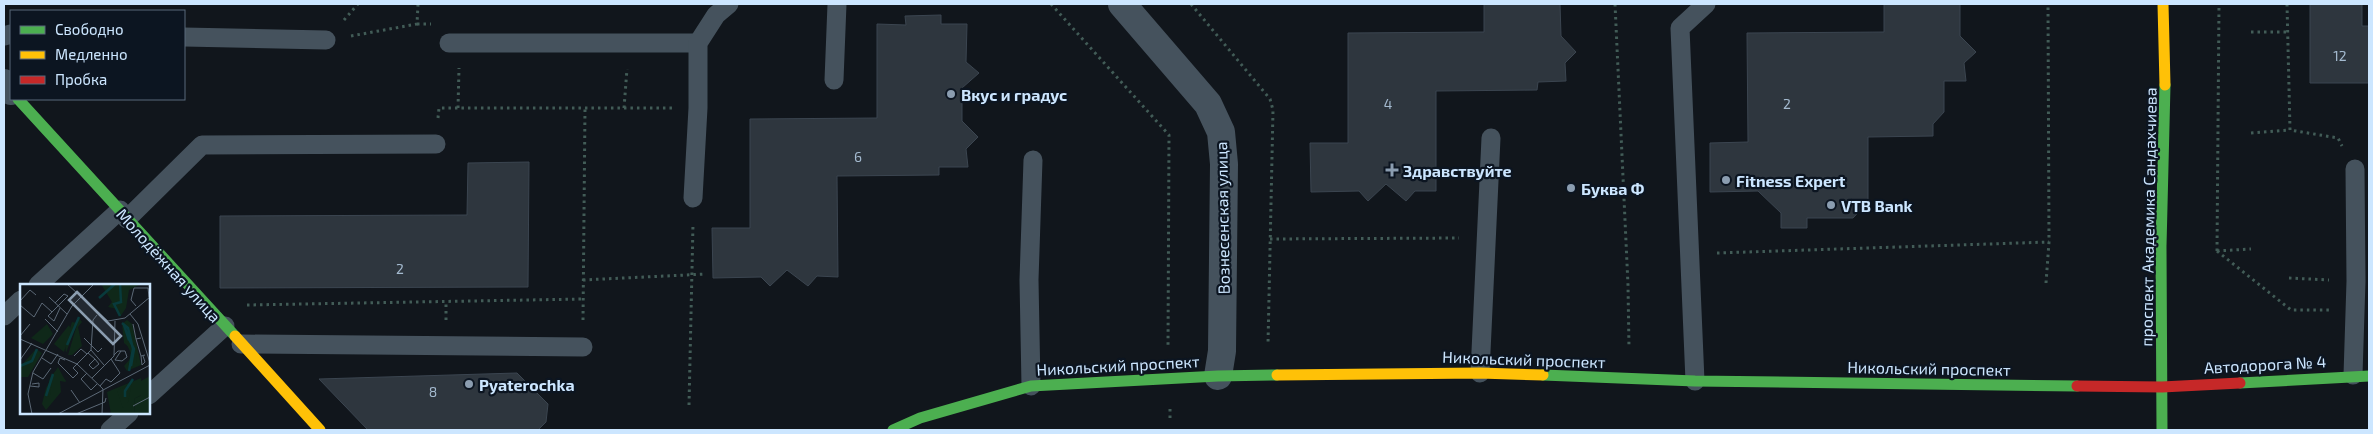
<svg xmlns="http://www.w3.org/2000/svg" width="2373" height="434" font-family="'Exo 2',sans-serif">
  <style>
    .building { fill: #2e363e; stroke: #3b4550 }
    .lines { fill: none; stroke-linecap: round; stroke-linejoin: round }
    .path { stroke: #425c57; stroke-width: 3; stroke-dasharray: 2.5 4; stroke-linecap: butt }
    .lane { stroke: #45525d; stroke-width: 19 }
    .street { stroke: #45525d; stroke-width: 28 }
    .fast { stroke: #4caf50; stroke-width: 11 }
    .slow { stroke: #ffc107; stroke-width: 11 }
    .jam { stroke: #c62828; stroke-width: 11 }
    .poi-dot { fill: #8b9db0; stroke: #0c1521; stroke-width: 2 }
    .labels { text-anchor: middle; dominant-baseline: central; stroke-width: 4.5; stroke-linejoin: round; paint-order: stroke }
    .number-label { font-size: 14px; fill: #a4bacf }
    .poi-label { font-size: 16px; font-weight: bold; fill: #cce6ff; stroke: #0c1521; text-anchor: start }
    .street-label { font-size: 16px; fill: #cce6ff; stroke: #0c1521 }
    .inset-river { fill: none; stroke: #083a3c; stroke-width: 2.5 }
    .inset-road { fill: none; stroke: #5c6977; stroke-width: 1 }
    .view { fill: #8b9db0; fill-opacity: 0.15; stroke: #8b9db0; stroke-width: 2.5 }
    .inset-edge { fill: none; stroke: #cce6ff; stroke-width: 2.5 }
  </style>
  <rect width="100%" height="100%" fill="#11161c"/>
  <g class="building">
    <polygon points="1484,4 1560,4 1561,36 1576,52 1565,63 1566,81 1538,82 1537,90 1436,91 1436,191 1415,191 1406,201 1386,184 1368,201 1359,191 1311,192 1310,143 1348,143 1348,33 1484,32"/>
    <polygon points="1884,4 1960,4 1960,36 1976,52 1964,63 1966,81 1944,81 1944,112 1933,124 1933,136 1868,137 1868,202 1853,218 1807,218 1807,228 1781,228 1781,213 1758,191 1710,192 1710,143 1748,142 1747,33 1884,32"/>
    <polygon points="2310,4 2362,4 2362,26 2369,26 2369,83 2310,83"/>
    <polygon points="941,15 941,24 967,24 966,62 979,73 962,88 962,121 978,137 966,149 968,167 939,167 939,175 837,176 838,277 817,276 808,286 787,270 770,286 761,277 713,278 712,228 750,228 750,119 877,118 877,24 906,25 905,16"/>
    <polygon points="529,162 528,287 220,288 220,216 467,215 468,163"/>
    <polygon points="517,373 548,404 546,422 538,430 368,430 319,379"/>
  </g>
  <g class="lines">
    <g class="path">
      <polyline points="1051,4 1169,135 1168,348"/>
      <polyline points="1191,4 1270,99 1273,110 1268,344"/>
      <polyline points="1615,4 1628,285 1629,348"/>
      <polyline points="2287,4 2290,130 2338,138 2342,146"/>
      <polyline points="344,20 358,4"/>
      <polyline points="417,24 431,24"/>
      <polyline points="2251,32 2287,32"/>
      <polyline points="351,36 417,24 418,4"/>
      <polyline points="458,108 459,68"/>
      <polyline points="624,108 627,69"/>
      <polyline points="438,118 439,108 672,108"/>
      <polyline points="2251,133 2290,130"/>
      <polyline points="1270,239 1459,238"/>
      <polyline points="2217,251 2219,4"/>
      <polyline points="2217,251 2291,310 2329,310"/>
      <polyline points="2217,251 2251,249"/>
      <polyline points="1717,253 2049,242"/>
      <polyline points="2289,278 2329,280"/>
      <polyline points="583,280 706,274"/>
      <polyline points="2046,283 2049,242 2048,4"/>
      <polyline points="247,305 583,299"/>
      <polyline points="446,320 446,301"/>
      <polyline points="583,320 585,108"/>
      <polyline points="689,405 693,224"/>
      <polyline points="1170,409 1170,421"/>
    </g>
    <g class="lane">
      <polyline points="4,36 11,34"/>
      <polyline points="184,37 326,40"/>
      <polyline points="449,43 698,43"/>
      <polyline points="834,80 837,4"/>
      <polyline points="693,198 698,108 698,43 716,15 729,4"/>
      <polyline points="127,219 202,145 436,144"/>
      <polyline points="38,285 120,210"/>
      <polyline points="4,316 21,300"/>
      <polyline points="241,344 583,347"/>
      <polyline points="1480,373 1491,138"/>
      <polyline points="2353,375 2356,281 2355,169"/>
      <polyline points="1695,381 1680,28 1706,4"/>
      <polyline points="1031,386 1029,280 1033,160"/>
      <polyline points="149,395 225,326"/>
      <polyline points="110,430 129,413"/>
    </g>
    <g class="street">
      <polyline points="1122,4 1208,104 1221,132 1224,164 1222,351 1218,376"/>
      <polyline points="4,83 11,91"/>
    </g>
    <g class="fast">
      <polyline points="18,99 235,336"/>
      <polyline points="1543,375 1695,381 2077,386"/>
      <polyline points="2240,383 2369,376"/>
      <polyline points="893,430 920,418 1031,386 1218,376 1277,375"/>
      <polyline points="2162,430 2161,246 2165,85"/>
    </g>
    <g class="slow">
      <polyline points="2163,4 2165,85"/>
      <polyline points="235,336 320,430"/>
      <polyline points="1277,375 1480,373 1543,375"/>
    </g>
    <polyline class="jam" points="2077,386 2162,387 2240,383"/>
  </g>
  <g class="poi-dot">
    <circle cx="951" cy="94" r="5"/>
    <path d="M1389.5 162.5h5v5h5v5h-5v5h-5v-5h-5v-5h5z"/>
    <circle cx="1726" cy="180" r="5"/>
    <circle cx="1571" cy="188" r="5"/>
    <circle cx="1831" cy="205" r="5"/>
    <circle cx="469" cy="384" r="5"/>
  </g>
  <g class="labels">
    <g class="number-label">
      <text x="2340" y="55">12</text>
      <text x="1388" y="103">4</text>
      <text x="1787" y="103">2</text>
      <text x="858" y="156">6</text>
      <text x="400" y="268">2</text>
      <text x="433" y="391">8</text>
    </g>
    <g class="poi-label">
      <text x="961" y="94">Вкус и градус</text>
      <text x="1403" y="170">Здравствуйте</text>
      <text x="1736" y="180">Fitness Expert</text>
      <text x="1581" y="188">Буква Ф</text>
      <text x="1841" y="205">VTB Bank</text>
      <text x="479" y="384">Pyaterochka</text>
    </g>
    <g class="street-label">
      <text transform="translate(2148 217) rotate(-89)">проспект Академика Сандахчиева</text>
      <text transform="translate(1222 218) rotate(-91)">Вознесенская улица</text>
      <text transform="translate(169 265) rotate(48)">Молодёжная улица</text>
      <text transform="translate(1524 359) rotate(2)">Никольский проспект</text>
      <text transform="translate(2265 364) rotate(-3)">Автодорога № 4</text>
      <text transform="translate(1118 365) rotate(-3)">Никольский проспект</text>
      <text transform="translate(1929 368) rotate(1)">Никольский проспект</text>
    </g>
  </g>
  <g transform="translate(20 284)">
    <rect width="130" height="130" fill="#11161c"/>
    <path d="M52,38L57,39L46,69L45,60ZM130,92V130H115L114,115L121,111V97Z" fill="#0f2819"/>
    <path d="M121,0L109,6L106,24L100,33L97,25L88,23L92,18L81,0ZM59,34L62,38L58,43L62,62L52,71H48ZM107,36L112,40L121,81L107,87L104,82L111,74L110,64L104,59L102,40ZM49,41L51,46L44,68L34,60ZM16,65L22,69L8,93H0V83ZM38,83L46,98L40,97L41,108L26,126L22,120L26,104ZM121,94V111L114,115L115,130H91L87,108Z" fill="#0f2819"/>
    <path d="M105,38L110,42L116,65L117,79L111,82L108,81L111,69L105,57ZM37,85L46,97H32L30,111L25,114L30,94ZM112,99L108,118L103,124L97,107Z" fill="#0f2819"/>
    <path d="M27,40L33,50L23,60L11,54Z" fill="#0f2819"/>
    <path class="inset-river" d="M100,0L101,18L94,20L100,32M79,14L95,0M102,39L108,44L113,65L109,87M104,41L109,56M109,55L114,65L111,82M47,61L59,33M0,82L12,77L17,65M26,112L33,90M105,113V107L113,95"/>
    <path class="inset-road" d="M47,0L88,37L105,34L130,13M29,13L47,30M0,17L10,6L16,11M35,19L44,10L48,12L28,32L34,37L40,24M0,21L14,33L22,19L32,28M116,22L111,16L114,4H128L129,13M110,30L118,40L130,79M25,35L38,48M113,40L116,55L121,54M0,52L10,40M64,54L78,68L82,64M0,55L57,80L83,105L82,130M116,55L121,72M71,66L84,81M68,69L75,75L79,80L73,85L69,81L75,75M94,71L98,67H105L107,73L102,77L95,76L101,67M54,72L61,65L67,70M123,72L125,78L122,81L121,72L125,71M22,74L31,80L38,70M0,76L12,59M45,76L40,74L38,79L53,94L58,89L53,84L71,66L73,36L77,31M13,89L23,95L31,84M67,89L61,95L71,106L77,100M72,94L94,72L95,37M10,102L19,103V99L12,100M80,102L86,95L91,98L100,89L91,75M51,106L60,119M113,122L130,113M12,130L8,110L13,88L52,22L74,0M38,130L130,81M56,130L85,118L86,114"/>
    <path class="view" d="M57,8L101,52L93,60L49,16Z"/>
    <rect width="130" height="130" class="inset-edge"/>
  </g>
  <rect width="2373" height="434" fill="none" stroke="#cce6ff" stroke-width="10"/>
  <rect x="10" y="10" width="175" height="90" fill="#0c1521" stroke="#59697a"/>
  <rect x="20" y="26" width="25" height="8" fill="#4caf50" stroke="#59697a"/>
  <text x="55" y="35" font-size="15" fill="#cce6ff">Свободно</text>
  <rect x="20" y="51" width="25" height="8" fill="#ffc107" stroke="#59697a"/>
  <text x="55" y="60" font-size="15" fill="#cce6ff">Медленно</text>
  <rect x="20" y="76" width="25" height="8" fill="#c62828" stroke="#59697a"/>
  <text x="55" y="85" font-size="15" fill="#cce6ff">Пробка</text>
</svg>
